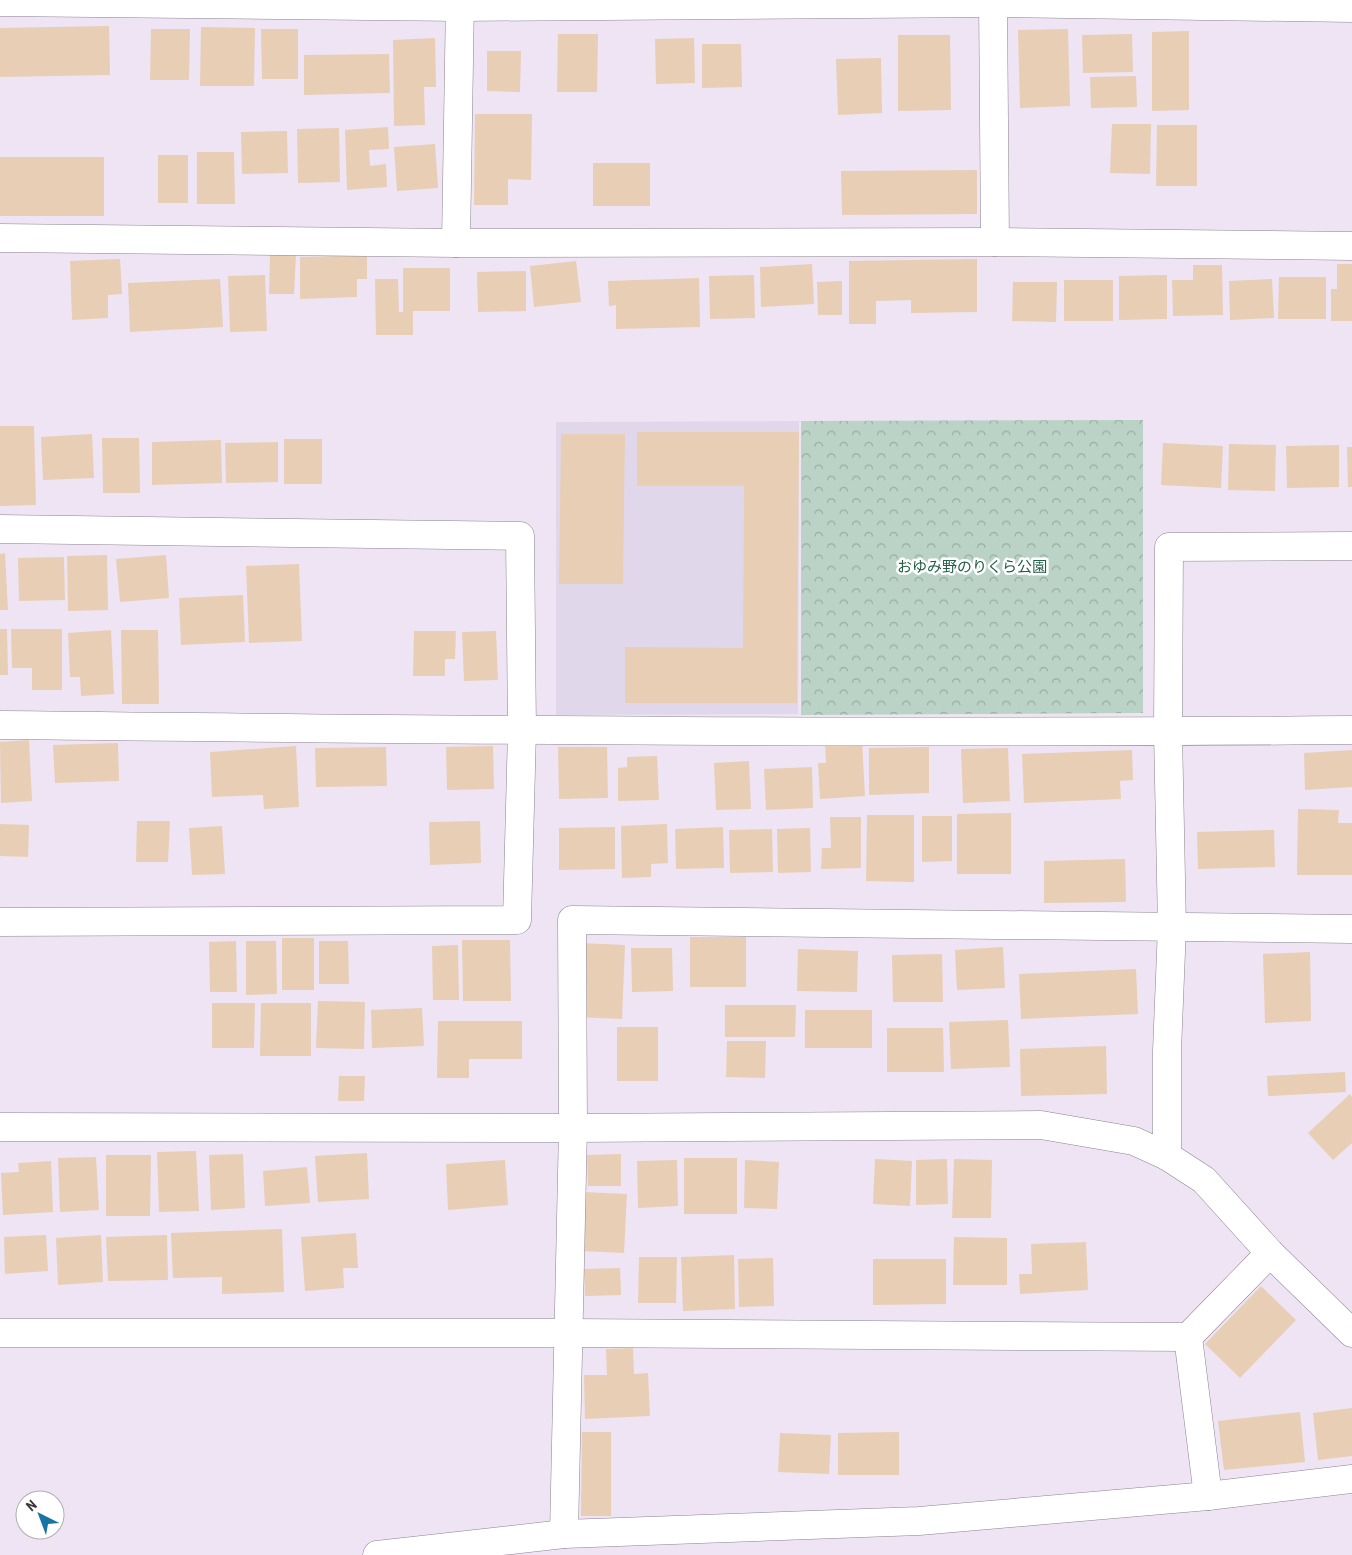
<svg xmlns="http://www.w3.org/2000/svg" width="1352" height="1555" font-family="'Roboto Condensed','Noto Sans JP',sans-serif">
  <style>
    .education { fill: #e0d7ea }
    .park { fill: url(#park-crowns) }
    .building { fill: #e8ceb5 }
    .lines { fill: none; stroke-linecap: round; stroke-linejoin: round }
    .minor-casing { stroke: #8c8390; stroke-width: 29 }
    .tertiary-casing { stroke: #8c8390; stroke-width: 29 }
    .minor { stroke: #fff; stroke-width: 28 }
    .tertiary { stroke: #fff; stroke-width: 28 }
    .labels { text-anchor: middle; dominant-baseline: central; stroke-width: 5; stroke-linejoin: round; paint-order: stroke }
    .park-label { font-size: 15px; fill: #235e46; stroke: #fff }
  </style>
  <defs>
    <pattern id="park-crowns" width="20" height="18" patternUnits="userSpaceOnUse" patternTransform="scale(1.25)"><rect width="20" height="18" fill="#bad3c6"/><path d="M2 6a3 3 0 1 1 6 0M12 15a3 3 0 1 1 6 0" fill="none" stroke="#98aca2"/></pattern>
  </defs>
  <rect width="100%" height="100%" fill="#eee4f3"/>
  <polygon class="education" points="799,421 798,714 556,715 556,422"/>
  <polygon class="park" points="1143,420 1143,713 801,715 801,421"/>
  <g class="building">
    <polygon points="109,26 110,75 0,77 0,28"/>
    <polygon points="201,27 255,28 254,86 200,86"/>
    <polygon points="151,29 190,29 189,80 150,80"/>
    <polygon points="261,29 298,29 298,79 262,79"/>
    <polygon points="1068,29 1070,106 1020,108 1018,30"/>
    <polygon points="1189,31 1189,110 1152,111 1152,32"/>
    <polygon points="558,34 598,34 597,92 557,92"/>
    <polygon points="1132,34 1133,72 1083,73 1082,35"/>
    <polygon points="898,35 950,35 951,110 898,111"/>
    <polygon points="435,38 436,87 424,87 425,125 394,126 393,40"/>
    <polygon points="694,38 695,83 656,84 655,39"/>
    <polygon points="702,44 741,44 742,87 702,88"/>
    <polygon points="487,51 521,51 520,92 487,91"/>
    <polygon points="389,54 390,93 304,95 304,55"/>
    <polygon points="881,58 882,113 838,115 836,59"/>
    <polygon points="1136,76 1137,107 1091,108 1090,77"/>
    <polygon points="475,114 532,114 531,180 508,179 508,205 474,205"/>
    <polygon points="1112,124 1151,124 1150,174 1110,173"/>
    <polygon points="1157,125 1197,125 1197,186 1156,186"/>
    <polygon points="388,127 389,149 369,150 370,166 386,164 387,187 347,190 345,130"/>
    <polygon points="339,128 340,182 298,183 297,129"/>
    <polygon points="287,131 288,173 242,174 241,132"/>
    <polygon points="435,144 438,188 397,191 394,147"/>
    <polygon points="197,152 234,152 235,204 197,204"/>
    <rect x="158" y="155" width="30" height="48"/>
    <rect x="0" y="157" width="104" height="59"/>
    <rect x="593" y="163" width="57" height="43"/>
    <polygon points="977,170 977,214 842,215 841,171"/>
    <polygon points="270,254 296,254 294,294 269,294"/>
    <polygon points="367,255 367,279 357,279 357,297 300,299 300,257"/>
    <polygon points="120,259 122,294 108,295 108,318 72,320 70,261"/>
    <polygon points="977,259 977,312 911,313 911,300 876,301 876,324 849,324 849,261"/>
    <polygon points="576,261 581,302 534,307 530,266"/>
    <polygon points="812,264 814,304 761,307 760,267"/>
    <polygon points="1337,264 1352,264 1352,321 1331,321 1331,289 1337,289"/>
    <polygon points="1193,265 1222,265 1223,315 1173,316 1172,280 1193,280"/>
    <polygon points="403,268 450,268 450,311 413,311 413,335 376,335 375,279 398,279 399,312 403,312"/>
    <polygon points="526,271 526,311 478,312 477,272"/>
    <polygon points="265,275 267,331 230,332 228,276"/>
    <polygon points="754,275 755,318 710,319 709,276"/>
    <polygon points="1167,275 1167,319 1119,320 1119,276"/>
    <polygon points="1279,277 1326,277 1326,319 1278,319"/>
    <polygon points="699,278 700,327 616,329 616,305 609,306 608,281"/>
    <polygon points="220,279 223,327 130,332 128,283"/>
    <polygon points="1272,279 1274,318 1230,320 1229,281"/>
    <rect x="1064" y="280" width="49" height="41"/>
    <polygon points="842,281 842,315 818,315 817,282"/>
    <polygon points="1013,282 1057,282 1056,322 1012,321"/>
    <polygon points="0,426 34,426 36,505 0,506"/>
    <polygon points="637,432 799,432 797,703 625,703 625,647 743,648 744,486 637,486"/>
    <polygon points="92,434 94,478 43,480 41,437"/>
    <polygon points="561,434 625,434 623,584 559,584"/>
    <polygon points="102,438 139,438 140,493 103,493"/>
    <rect x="284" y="439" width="38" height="45"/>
    <polygon points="221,440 222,483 152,485 152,442"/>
    <polygon points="278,442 278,482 226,483 225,443"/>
    <polygon points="1163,443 1223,446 1221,488 1161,485"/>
    <polygon points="1229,444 1276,445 1275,491 1228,490"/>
    <polygon points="1339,445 1339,487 1287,488 1286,446"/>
    <polygon points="1347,447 1352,447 1352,487 1348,487"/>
    <polygon points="5,553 8,610 0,610 0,554"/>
    <polygon points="107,555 108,610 68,611 67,556"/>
    <polygon points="166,555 169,598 120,602 116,559"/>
    <polygon points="64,557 65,600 19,601 18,558"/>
    <polygon points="299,564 302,641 249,643 246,566"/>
    <polygon points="243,595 245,642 181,645 179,598"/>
    <polygon points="0,629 7,629 8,675 0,675"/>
    <polygon points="11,629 62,629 62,690 32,690 32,668 12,668"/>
    <polygon points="111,630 114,694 81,696 80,677 70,677 68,633"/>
    <polygon points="121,630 158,630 159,704 122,704"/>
    <polygon points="414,631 456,631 455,659 445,659 445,676 413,676"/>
    <polygon points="496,631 498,680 464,681 462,632"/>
    <polygon points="29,740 32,801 1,803 0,742"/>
    <polygon points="862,741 865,796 820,799 818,763 826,763 825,743"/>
    <polygon points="118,743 119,781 55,783 53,745"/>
    <polygon points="296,746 299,807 264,809 263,795 212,797 210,752"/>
    <polygon points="493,746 494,789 447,790 446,747"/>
    <polygon points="386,747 387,786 316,787 315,748"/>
    <polygon points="558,747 607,747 608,798 559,799"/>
    <polygon points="929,747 929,793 869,795 869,748"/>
    <polygon points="1008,748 1010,801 963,803 961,749"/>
    <polygon points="1132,750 1133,780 1120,781 1121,799 1024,803 1022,754"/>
    <polygon points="1352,750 1352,787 1305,790 1304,753"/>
    <polygon points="657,756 659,800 618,801 618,768 627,767 627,757"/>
    <polygon points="749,761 751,809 716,810 714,763"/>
    <polygon points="812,767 813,808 766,810 764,769"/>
    <polygon points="1298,809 1339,810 1338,823 1352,823 1352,875 1297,875"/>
    <polygon points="1011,813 1011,874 957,874 957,814"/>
    <polygon points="867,815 914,815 914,882 866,881"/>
    <polygon points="922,816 952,816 952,861 922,862"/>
    <polygon points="830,817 861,817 861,868 821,869 822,848 831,848"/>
    <polygon points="137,821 170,821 168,862 136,862"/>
    <polygon points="480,821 481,863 430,865 429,822"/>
    <polygon points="0,824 29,825 28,857 0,856"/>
    <polygon points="667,824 668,863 651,864 651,877 622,878 621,826"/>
    <polygon points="222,826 225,874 192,875 189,828"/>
    <polygon points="615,827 615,869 559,870 559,828"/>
    <polygon points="723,827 724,868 676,869 675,829"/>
    <polygon points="810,828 811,872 778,873 777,829"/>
    <polygon points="772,829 773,872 730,873 729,830"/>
    <polygon points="1274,830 1275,867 1198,869 1197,832"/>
    <polygon points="1125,859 1126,902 1044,903 1044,861"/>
    <rect x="690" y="937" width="56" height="50"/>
    <rect x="282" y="938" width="32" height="52"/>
    <polygon points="462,940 510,940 511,1001 463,1001"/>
    <polygon points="236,941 237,992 210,992 209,942"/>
    <polygon points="246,941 276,941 277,994 246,995"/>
    <polygon points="319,941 348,941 349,984 319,984"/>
    <polygon points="580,943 625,945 622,1019 577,1017"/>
    <polygon points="458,945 459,1000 433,1000 432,946"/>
    <polygon points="1003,947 1005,988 957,990 955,950"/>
    <polygon points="631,948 672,948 673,991 632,992"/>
    <polygon points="798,949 858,951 857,992 797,991"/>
    <polygon points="1310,952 1311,1021 1265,1023 1263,954"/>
    <polygon points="942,954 943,1002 893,1002 892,955"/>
    <polygon points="1136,969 1138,1014 1021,1019 1019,974"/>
    <polygon points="318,1001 365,1002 364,1049 316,1048"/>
    <polygon points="212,1003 255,1003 254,1048 212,1048"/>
    <polygon points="261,1003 311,1003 311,1056 260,1056"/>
    <polygon points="725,1005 796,1005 795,1037 725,1037"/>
    <polygon points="422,1008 424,1046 372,1048 371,1010"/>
    <rect x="805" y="1010" width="67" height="38"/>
    <polygon points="1008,1020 1010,1067 951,1069 949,1022"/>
    <polygon points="438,1021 522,1021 522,1059 469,1059 469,1078 437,1078"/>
    <rect x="617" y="1027" width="41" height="54"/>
    <polygon points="887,1028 943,1028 944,1072 887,1072"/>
    <polygon points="727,1041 766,1041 765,1078 726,1077"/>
    <polygon points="1106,1046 1107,1094 1021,1096 1020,1049"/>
    <polygon points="1345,1072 1346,1092 1268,1096 1267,1076"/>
    <polygon points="339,1076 365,1076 364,1101 338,1101"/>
    <polygon points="1350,1094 1352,1097 1352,1143 1333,1160 1308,1133"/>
    <polygon points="196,1151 199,1211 159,1212 157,1152"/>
    <polygon points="367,1153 369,1199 318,1202 315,1156"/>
    <polygon points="243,1154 245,1208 211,1210 209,1155"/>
    <polygon points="621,1154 621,1186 588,1186 587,1155"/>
    <polygon points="106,1155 151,1155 150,1216 106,1216"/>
    <polygon points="96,1157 99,1210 60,1212 58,1158"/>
    <rect x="684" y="1158" width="53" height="56"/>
    <polygon points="875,1159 912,1161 910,1206 873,1204"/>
    <polygon points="947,1159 948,1204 916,1205 916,1160"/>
    <polygon points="954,1159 992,1160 991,1218 952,1218"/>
    <polygon points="505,1160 508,1205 448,1210 446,1164"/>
    <polygon points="677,1160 678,1206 638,1208 637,1161"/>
    <polygon points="745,1160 779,1162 777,1209 744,1208"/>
    <polygon points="51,1161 53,1212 3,1215 1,1173 19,1172 18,1163"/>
    <polygon points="307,1167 310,1203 265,1206 263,1171"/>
    <polygon points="583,1192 627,1194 624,1253 580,1251"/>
    <polygon points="282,1229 284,1292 222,1294 222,1277 173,1278 171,1233"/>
    <polygon points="356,1233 358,1268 343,1268 344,1288 305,1291 301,1237"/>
    <polygon points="46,1235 48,1271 5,1274 4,1237"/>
    <polygon points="101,1235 103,1282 58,1285 56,1238"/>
    <polygon points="167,1235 168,1280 108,1281 106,1237"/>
    <polygon points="954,1237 1007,1238 1007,1285 953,1285"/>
    <polygon points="1086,1242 1088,1290 1020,1294 1019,1274 1032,1274 1031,1244"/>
    <polygon points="734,1255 735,1309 683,1311 681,1257"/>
    <polygon points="639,1257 677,1257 676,1303 638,1303"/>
    <polygon points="773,1258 774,1306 739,1307 738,1259"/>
    <polygon points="873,1259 946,1259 946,1304 873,1305"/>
    <polygon points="620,1268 621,1295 585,1296 584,1269"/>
    <polygon points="1261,1286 1296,1320 1240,1378 1205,1344"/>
    <polygon points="633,1348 634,1374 648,1373 650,1416 585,1419 584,1375 607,1375 606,1349"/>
    <polygon points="1352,1408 1352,1456 1318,1460 1313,1413"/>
    <polygon points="1300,1412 1305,1462 1224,1470 1218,1421"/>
    <polygon points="582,1432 611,1432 611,1516 581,1516"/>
    <polygon points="899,1432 899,1475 838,1475 838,1433"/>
    <polygon points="780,1433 831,1435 829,1474 778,1472"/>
  </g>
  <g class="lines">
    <defs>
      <g id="minor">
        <polyline points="993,0 995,242"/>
        <polyline points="0,2 460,7 993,3 1352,8"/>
        <polyline points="0,238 456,243 995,242 1352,246"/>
        <polyline points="456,243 460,0"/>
        <polyline points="0,529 520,536 522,731 517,920 0,922"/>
        <path d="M0,725C451,730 901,734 1352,730"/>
        <polyline points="1167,1156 1167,1051 1172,927 1168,732 1169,547 1352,546"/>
        <polyline points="0,1333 569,1333 1188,1337 1270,1253"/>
        <polyline points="1188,1337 1208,1496"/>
        <polyline points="564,1534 573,1128 572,920 1352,929"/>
        <polyline points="377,1555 564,1534 919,1521 1208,1496 1352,1479"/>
      </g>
      <polyline id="tertiary" points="0,1127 573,1128 1041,1125 1134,1141 1167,1156 1204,1180 1270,1253 1352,1333"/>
    </defs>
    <use href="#minor" class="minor-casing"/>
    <use href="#tertiary" class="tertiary-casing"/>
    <use href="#minor" class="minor"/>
    <use href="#tertiary" class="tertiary"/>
  </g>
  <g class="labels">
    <g class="park-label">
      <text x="972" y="567">おゆみ野のりくら公園</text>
    </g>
  </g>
  <g transform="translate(40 1515) rotate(318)"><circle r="24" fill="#ffffff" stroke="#b1afb1"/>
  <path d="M0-4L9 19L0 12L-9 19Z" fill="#1a74a3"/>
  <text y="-8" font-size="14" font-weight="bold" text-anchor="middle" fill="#3b373c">N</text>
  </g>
</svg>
